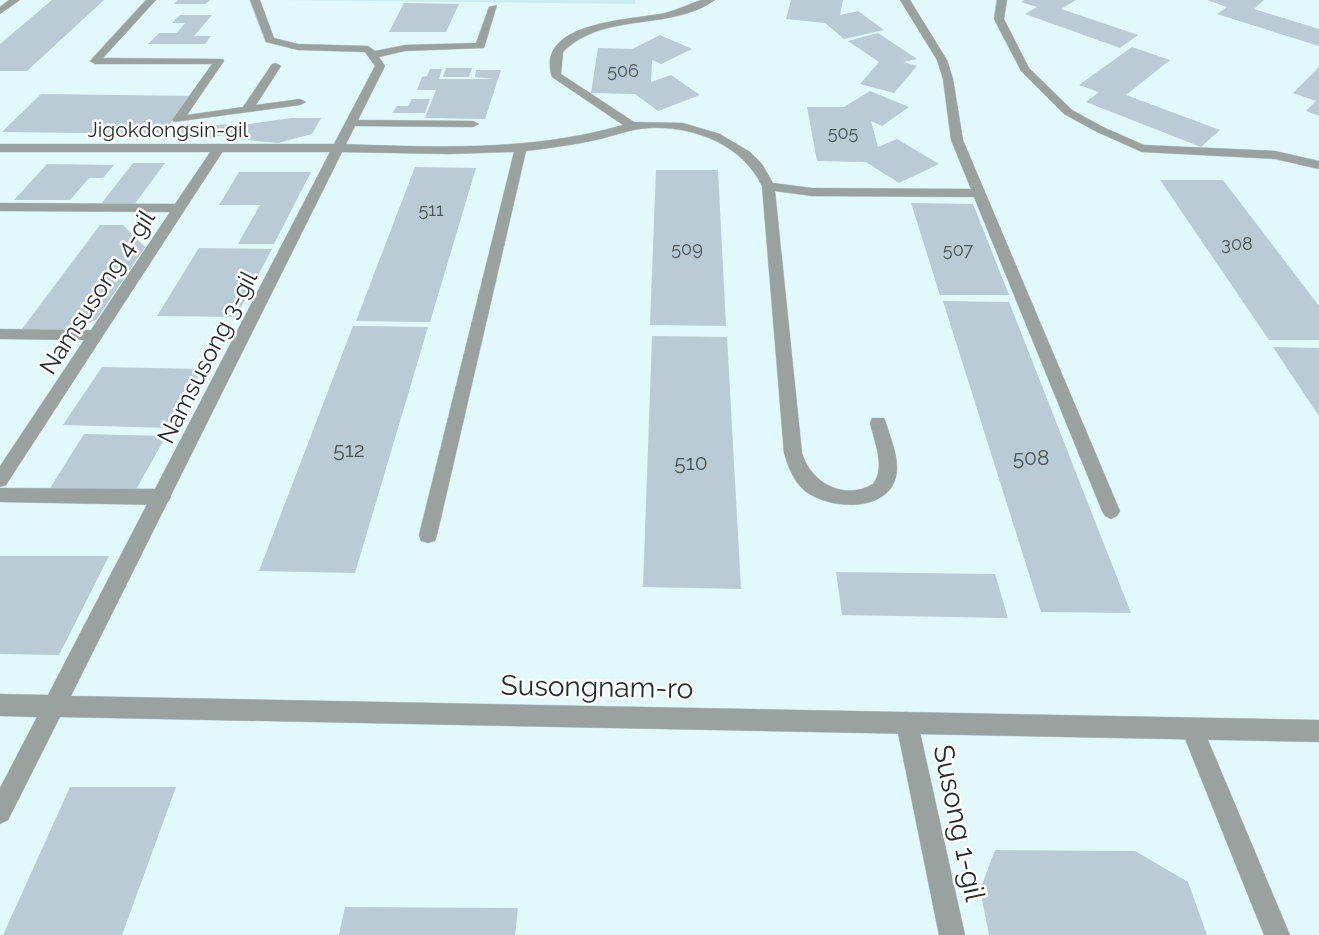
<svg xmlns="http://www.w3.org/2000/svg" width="1319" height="935" font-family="Raleway,sans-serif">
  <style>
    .built { fill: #cdecf0 }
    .building { fill: #b9cbd4 }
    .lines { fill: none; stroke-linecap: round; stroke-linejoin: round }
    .lane-casing { stroke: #c0d4d6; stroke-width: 1 }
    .street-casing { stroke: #c0d4d6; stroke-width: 1 }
    .lane { fill: #9aa2a0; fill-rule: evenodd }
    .street { fill: #9aa2a0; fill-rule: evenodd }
    .labels { text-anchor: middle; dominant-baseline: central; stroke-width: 5; stroke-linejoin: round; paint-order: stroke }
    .far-number-label { font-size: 18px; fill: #495457 }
    .far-street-label { font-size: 21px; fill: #242c2d; stroke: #fff }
    .number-label { font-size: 21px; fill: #495457 }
    .street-label { font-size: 24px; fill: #242c2d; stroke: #fff }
    .near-street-label { font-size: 28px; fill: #242c2d; stroke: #fff }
  </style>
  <rect width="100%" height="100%" fill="#e2f9fb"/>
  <polygon class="built" points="282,0 635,0 635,4"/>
  <g class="building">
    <polygon points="52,0 104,0 27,71 0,71 0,44"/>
    <polygon points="178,0 210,0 206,4 174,4"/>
    <polygon points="791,0 843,0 840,15 858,11 884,30 844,39 825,23 786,19"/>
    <polygon points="1024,0 1076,0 1061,9 1138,35 1120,48 1025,14 1037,7 1021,2"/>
    <polygon points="1207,0 1264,0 1254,9 1319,29 1319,46 1217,14 1227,7"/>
    <polygon points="404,3 459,4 446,32 389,32"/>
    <polygon points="180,15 212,15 194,36 211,36 205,44 148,44 159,33 177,33 185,23 172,23"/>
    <polygon points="878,33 917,59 903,62 917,66 894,93 860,84 879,62 848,41"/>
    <polygon points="660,35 692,49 661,64 652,60 651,82 671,75 700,95 658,111 635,94 591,93 598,48 632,49"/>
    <polygon points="1132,47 1170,60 1126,95 1220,130 1201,147 1086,102 1099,92 1079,85"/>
    <polygon points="1319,67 1319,116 1306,111 1316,101 1293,93"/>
    <polygon points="446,68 472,68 469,77 443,77"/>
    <polygon points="430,69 442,69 439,79 494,79 475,77 476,70 501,70 485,119 425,118 436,90 417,90 422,77 427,76"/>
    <polygon points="870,91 909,107 882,126 871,121 878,147 897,139 939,164 899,183 866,162 817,161 807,107 844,107"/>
    <polygon points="41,94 192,96 162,134 2,132"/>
    <polygon points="412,99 430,99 425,113 392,113 397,106 408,106"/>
    <polygon points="291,118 321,118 312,134 278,143 226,138 234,126"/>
    <polygon points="228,124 223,135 205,139 178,139 182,129"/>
    <polygon points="133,163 165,163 134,205 101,204"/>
    <polygon points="47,164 114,165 103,178 89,178 70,200 14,200"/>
    <polygon points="415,167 476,168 430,322 356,321"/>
    <polygon points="656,170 718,170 726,326 650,325"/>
    <polygon points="239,172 311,172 274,244 238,244 260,205 219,205"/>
    <polygon points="1160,180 1223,180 1319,306 1319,340 1269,340"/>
    <polygon points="911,203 973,204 1009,295 940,295"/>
    <polygon points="100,225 123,225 145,247 96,320 63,334 19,333"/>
    <polygon points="199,248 272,249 236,317 157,316"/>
    <polygon points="943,301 1009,302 1131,613 1041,612"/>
    <polygon points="353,326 428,327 355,573 259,571"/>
    <polygon points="652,336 727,337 741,589 643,587"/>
    <polygon points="1273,347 1319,348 1319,416"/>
    <polygon points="102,367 203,369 171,428 63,425"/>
    <polygon points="84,434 166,436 133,495 47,493"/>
    <polygon points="0,556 109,556 59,655 0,654"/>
    <polygon points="836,572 995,574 1008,618 842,615"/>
    <polygon points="70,787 176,787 122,935 3,935"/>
    <polygon points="995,850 1135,851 1188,882 1207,935 989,935 980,890"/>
    <polygon points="345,907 518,908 515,935 339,935"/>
  </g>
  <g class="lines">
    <defs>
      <g id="lane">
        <polygon points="9,0 20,0 0,14 0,7"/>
        <path d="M701,0H715C670,32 604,11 563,52L561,74L634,122L683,123L720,134L750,152L762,164L773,183L812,188L971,189L951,140L943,79L937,60L900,0H910L947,60L953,79L963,140L1120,511L1117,516L1111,519L1105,516L1102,511L974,197L812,196L775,191L802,453C811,483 844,501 873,484C886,467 874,441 870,423L872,418H884L886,423C891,440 900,459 896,477C887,513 829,510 805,491C794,482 788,467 784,453L762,186C742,144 693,126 649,128C630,129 614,136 596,140C573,145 550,148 526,151L437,535L435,541L428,543L421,541L419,535L514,152L449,154L337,152L331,148L337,144C434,147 529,152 623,125L552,77C534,21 632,20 665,13C677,10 689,4 701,0Z"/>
        <polygon points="997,0 1007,0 1004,19 1029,68 1072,110 1105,128 1144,145 1275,151 1319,161 1319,169 1275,159 1142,152 1097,132 1064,114 1021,71 994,19"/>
        <polygon points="219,144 225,148 6,485 0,487 0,466 84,340 0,339 0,329 91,330 170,212 0,211 0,203 175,204 215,145"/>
        <polygon points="0,488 162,489 168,492 171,497 168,502 162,505 0,502"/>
        <polygon points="907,712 915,715 918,723 965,935 939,935 896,723 899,715"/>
        <polygon points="1192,718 1200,721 1290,935 1264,935 1181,729 1184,721"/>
      </g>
      <g id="street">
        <polygon points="146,0 156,0 103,58 223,59 224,61 187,115 243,107 272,64 276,63 281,66 256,105 300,99 306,102 300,105 174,122 172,120 212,64 95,64 90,61"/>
        <polygon points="250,0 260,0 274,38 298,44 368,46 375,51 405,45 476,43 489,7 497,5 484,48 405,51 379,57 385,66 358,120 473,121 479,124 473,127 355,126 71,696 1319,720 1319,742 60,717 8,820 0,824 0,788 37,717 0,716 0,694 48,695 330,152 0,152 0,144 334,144 375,66 365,52 298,50 266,42"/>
      </g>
    </defs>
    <use href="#lane" class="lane-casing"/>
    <use href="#street" class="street-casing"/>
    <use href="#lane" class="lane"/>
    <use href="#street" class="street"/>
  </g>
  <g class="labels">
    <g class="far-number-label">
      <text x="623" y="70">506</text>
      <text x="843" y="132">505</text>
      <text x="431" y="209">511</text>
      <text x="1237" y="243">308</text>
      <text x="687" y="248">509</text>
      <text x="958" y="249">507</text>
    </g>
    <g class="far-street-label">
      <text x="168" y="129">Jigokdongsin-gil</text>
    </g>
    <g class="number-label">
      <text x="349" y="449">512</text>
      <text x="1031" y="457">508</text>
      <text x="691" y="462">510</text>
    </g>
    <g class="street-label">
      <text transform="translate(97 292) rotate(-57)">Namsusong 4-gil</text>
      <text transform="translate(207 357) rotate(-63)">Namsusong 3-gil</text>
    </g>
    <g class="near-street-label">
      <text transform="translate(597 687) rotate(1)">Susongnam-ro</text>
      <text transform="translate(959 823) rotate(78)">Susong 1-gil</text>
    </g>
  </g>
</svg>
